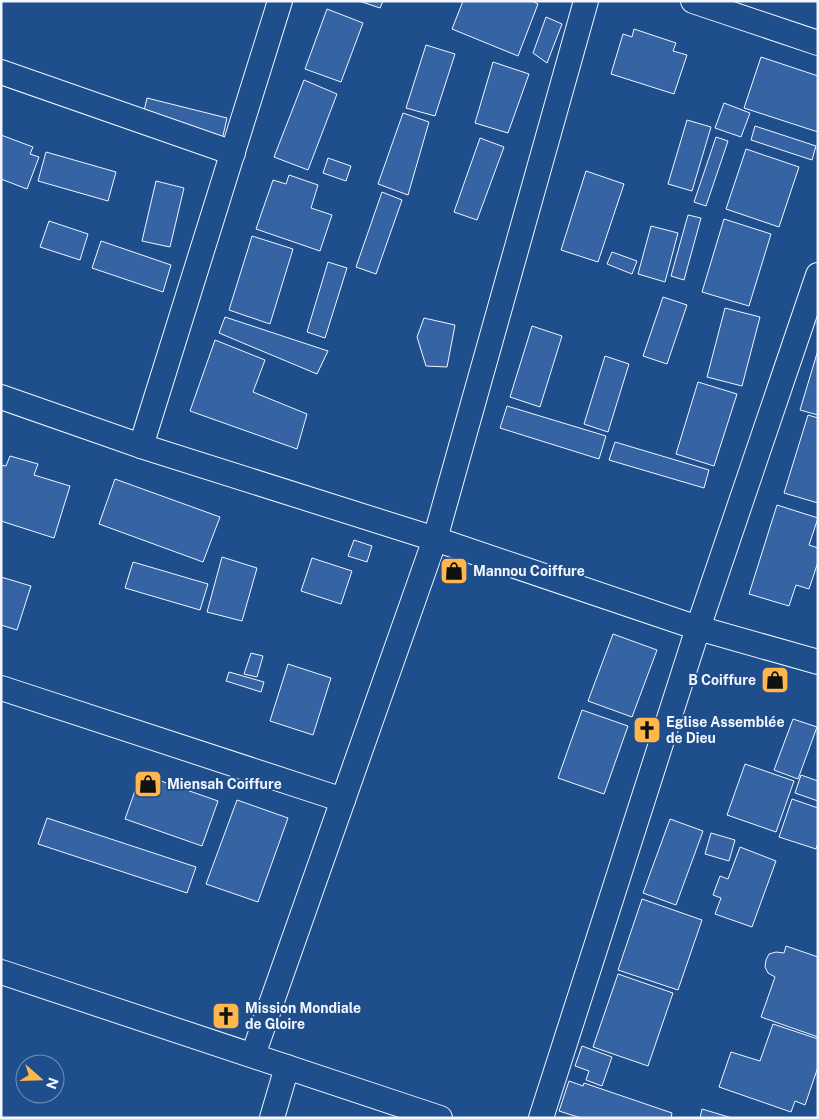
<svg xmlns="http://www.w3.org/2000/svg" width="819" height="1119" font-family="'Public Sans',sans-serif">
  <style>
    .building { fill: #3563a3; stroke: #f2f6ff }
    .lines { fill: none; stroke-linecap: round; stroke-linejoin: round }
    .street-casing { stroke: #f2f6ff; stroke-width: 26 }
    .street { stroke: #1f4e8c; stroke-width: 24 }
    .labels { text-anchor: middle; dominant-baseline: central; stroke-width: 4; stroke-linejoin: round; paint-order: stroke }
    .poi-label { font-size: 14px; font-weight: bold; fill: #f2f6ff; stroke: #1f4e8c; text-anchor: start }
  </style>
  <rect width="100%" height="100%" fill="#1f4e8c"/>
  <g class="building">
    <polygon points="359,1 383,1 380,8"/>
    <polygon points="463,1 532,1 538,4 518,56 452,29"/>
    <polygon points="327,9 363,23 341,82 305,69"/>
    <polygon points="546,17 562,24 547,63 533,53"/>
    <polygon points="634,29 676,43 673,51 687,55 674,94 611,74 623,34 632,37"/>
    <polygon points="426,45 455,54 435,116 406,108"/>
    <polygon points="761,57 818,76 818,132 744,108"/>
    <polygon points="493,62 529,74 508,133 475,123"/>
    <polygon points="304,80 337,94 308,170 274,157"/>
    <polygon points="147,98 227,118 222,140 142,120"/>
    <polygon points="724,103 750,113 741,137 715,128"/>
    <polygon points="403,113 429,122 408,195 378,184"/>
    <polygon points="687,120 711,127 692,191 668,184"/>
    <polygon points="755,126 816,146 812,160 751,140"/>
    <polygon points="1,135 33,147 30,154 39,157 27,189 1,179"/>
    <polygon points="716,137 728,141 706,206 694,202"/>
    <polygon points="480,138 504,147 477,220 454,212"/>
    <polygon points="746,149 799,167 779,227 726,209"/>
    <polygon points="46,152 116,172 108,201 38,181"/>
    <polygon points="328,158 351,166 346,181 323,173"/>
    <polygon points="586,171 624,184 598,262 561,250"/>
    <polygon points="289,175 318,185 311,208 332,215 320,251 256,229 273,180 286,184"/>
    <polygon points="156,181 184,188 170,247 142,241"/>
    <polygon points="382,192 402,200 376,274 356,267"/>
    <polygon points="688,215 701,218 684,280 671,276"/>
    <polygon points="724,219 771,234 749,306 702,292"/>
    <polygon points="49,221 88,234 80,260 40,247"/>
    <polygon points="651,226 678,233 665,282 638,274"/>
    <polygon points="252,236 293,249 270,324 229,310"/>
    <polygon points="101,241 171,265 163,292 92,268"/>
    <polygon points="612,252 637,261 632,274 607,264"/>
    <polygon points="328,262 347,268 325,338 307,332"/>
    <polygon points="663,297 687,305 667,364 643,356"/>
    <polygon points="725,308 760,317 742,386 707,377"/>
    <polygon points="225,317 328,351 317,374 219,333"/>
    <polygon points="424,318 455,325 447,367 426,366 417,337"/>
    <polygon points="532,326 562,336 540,407 510,397"/>
    <polygon points="215,340 265,360 253,392 307,414 297,449 190,411"/>
    <polygon points="818,350 818,415 800,410"/>
    <polygon points="605,356 629,364 608,432 584,424"/>
    <polygon points="698,382 737,394 714,466 676,454"/>
    <polygon points="507,406 606,436 599,459 500,428"/>
    <polygon points="808,415 818,418 818,503 784,493"/>
    <polygon points="615,442 709,470 704,488 609,460"/>
    <polygon points="10,456 38,464 34,475 70,486 54,538 1,521 1,465 6,466"/>
    <polygon points="115,479 220,517 203,562 99,524"/>
    <polygon points="777,505 818,518 809,545 818,548 818,562 809,589 796,585 789,606 749,594"/>
    <polygon points="354,540 372,546 367,562 348,556"/>
    <polygon points="222,557 257,568 242,621 207,612"/>
    <polygon points="312,558 352,571 341,604 301,591"/>
    <polygon points="133,562 208,584 200,610 125,588"/>
    <polygon points="1,577 31,586 17,630 1,625"/>
    <polygon points="613,634 657,650 632,717 588,701"/>
    <polygon points="251,653 263,656 257,677 244,674"/>
    <polygon points="288,664 331,678 313,735 270,721"/>
    <polygon points="229,672 264,682 261,692 226,681"/>
    <polygon points="582,710 628,726 604,794 558,778"/>
    <polygon points="793,719 817,727 798,779 774,770"/>
    <polygon points="745,764 794,781 776,832 727,815"/>
    <polygon points="141,774 218,801 202,846 125,819"/>
    <polygon points="801,775 818,781 818,801 795,793"/>
    <polygon points="792,799 818,808 818,843 816,849 779,837"/>
    <polygon points="237,800 288,818 258,902 206,884"/>
    <polygon points="47,818 196,867 187,893 38,844"/>
    <polygon points="670,819 703,831 676,905 643,893"/>
    <polygon points="711,833 735,840 729,861 705,854"/>
    <polygon points="740,847 776,861 752,927 715,914 721,898 713,895 720,876 728,879"/>
    <polygon points="642,899 702,920 678,990 618,970"/>
    <polygon points="786,946 818,957 818,1037 761,1017 775,977 768,973 765,967 766,960 769,954 776,952 784,953"/>
    <polygon points="618,974 673,993 648,1066 593,1047"/>
    <polygon points="773,1024 818,1039 818,1067 805,1105 795,1101 791,1112 719,1087 731,1052 760,1061"/>
    <polygon points="582,1046 612,1057 602,1086 586,1080 589,1071 575,1066"/>
    <polygon points="569,1081 583,1086 584,1083 672,1113 671,1118 581,1118 559,1111"/>
    <polygon points="702,1109 732,1118 700,1118"/>
  </g>
  <g class="lines">
    <defs>
      <g id="street">
        <polyline points="693,1 818,43"/>
        <polyline points="1,72 233,153"/>
        <polyline points="1,397 141,446 435,539 698,628 818,662"/>
        <polyline points="141,446 280,1"/>
        <polyline points="1,688 343,800"/>
        <polyline points="1,972 440,1118"/>
        <polyline points="253,1055 435,539 586,1"/>
        <polyline points="272,1118 287,1067"/>
        <polyline points="541,1118 698,628 818,275"/>
      </g>
    </defs>
    <use href="#street" class="street-casing"/>
    <use href="#street" class="street"/>
  </g>
  <defs>
    <symbol id="shop-square" viewBox="-11 -11 22 22"><rect x="-9" y="-9" width="18" height="18" rx="4" fill="#ffb74d" stroke="#1f4e8c"/><path d="M-5-2.5h2.3a2.7 3.5 0 0 1 5.4 0H5L5.5 6h-11ZM-1.5-2.5h3a1.5 2.3 0 0 0-3 0Z" fill="#111"/></symbol>
    <symbol id="church-square" viewBox="-11 -11 22 22"><rect x="-9" y="-9" width="18" height="18" rx="4" fill="#ffb74d" stroke="#1f4e8c"/><path d="M-1.2-6h2.4v3.5h3.3v2.4h-3.3V6h-2.4V-.1h-3.3v-2.4h3.3Z" fill="#111"/></symbol>
  </defs>
  <g fill-rule="evenodd">
    <use href="#shop-square" x="438" y="555" width="32" height="32"/>
    <use href="#shop-square" x="759" y="664" width="32" height="32"/>
    <use href="#church-square" x="631" y="714" width="32" height="32"/>
    <use href="#shop-square" x="132" y="768" width="32" height="32"/>
    <use href="#church-square" x="210" y="1000" width="32" height="32"/>
  </g>
  <g class="labels">
    <g class="poi-label">
      <text x="473" y="571">Mannou Coiffure</text>
      <text x="756" y="680" text-anchor="end">B Coiffure</text>
      <text x="666" y="722">Eglise Assemblée<tspan x="666" dy="16">de Dieu</tspan></text>
      <text x="167" y="784">Miensah Coiffure</text>
      <text x="245" y="1008">Mission Mondiale<tspan x="245" dy="16">de Gloire</tspan></text>
    </g>
  </g>
  <rect width="819" height="1119" fill="none" stroke="#f2f6ff" stroke-width="5"/>
  <g transform="translate(40 1079) rotate(110)"><circle r="24" fill="#1f4e8c" stroke="#7391ba"/>
  <path d="M0-4L9 19L0 12L-9 19Z" fill="#ffb74d"/>
  <text y="-8" font-size="14" font-weight="bold" text-anchor="middle" fill="#f2f6ff">N</text>
  </g>
</svg>
